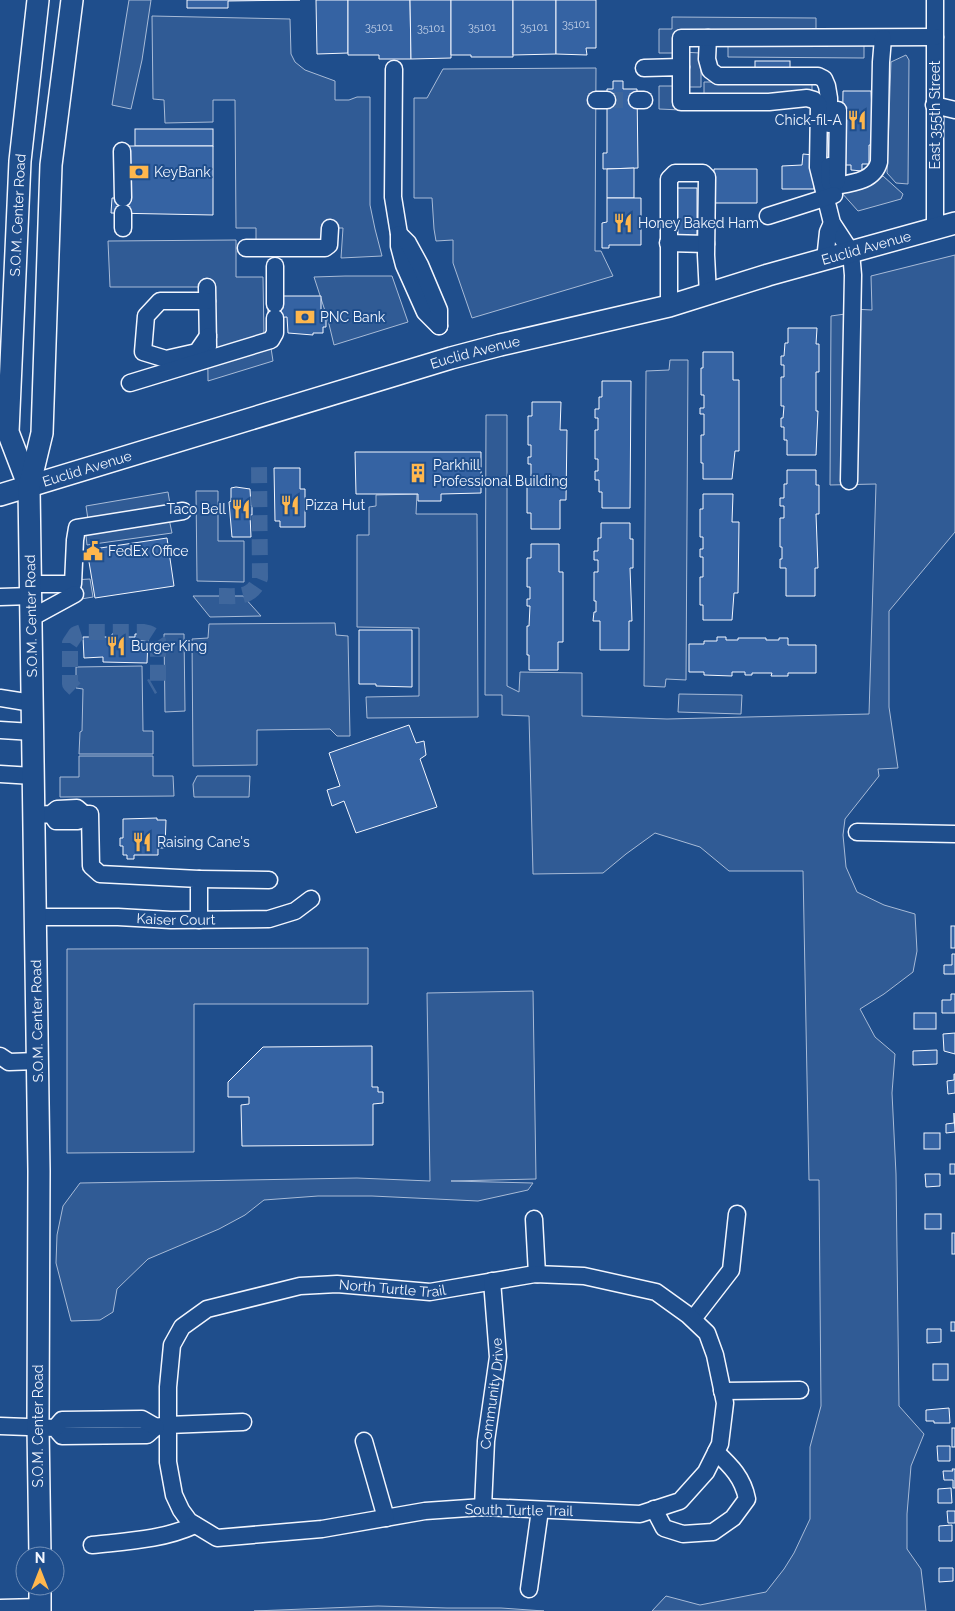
<svg xmlns="http://www.w3.org/2000/svg" width="955" height="1611" font-family="Raleway,sans-serif">
  <style>
    .built { fill: #305b95; stroke: #a8bbd7 }
    .building { fill: #3563a3; stroke: #f2f6ff }
    .lines { fill: none; stroke-linecap: round; stroke-linejoin: round }
    .minor-tunnel { stroke: #3f679d; stroke-width: 16; stroke-dasharray: 16 8; stroke-linecap: butt }
    .minor-casing { stroke: #f2f6ff; stroke-width: 19 }
    .major-casing { stroke: #f2f6ff; stroke-width: 24 }
    .minor { stroke: #1f4e8c; stroke-width: 16 }
    .major { stroke: #1f4e8c; stroke-width: 21 }
    .labels { text-anchor: middle; dominant-baseline: central; stroke-width: 4; stroke-linejoin: round; paint-order: stroke }
    .number-label { font-size: 11px; fill: #c3d1e8 }
    .street-label { font-size: 14px; fill: #f2f6ff; stroke: #1f4e8c }
    .poi-label { font-size: 14px; fill: #f2f6ff; stroke: #1f4e8c; text-anchor: start }
  </style>
  <rect width="100%" height="100%" fill="#1f4e8c"/>
  <g class="built">
    <polygon points="129,0 151,0 142,60 131,109 112,105"/>
    <polygon points="152,16 290,19 291,54 295,62 305,70 335,81 335,100 349,100 357,97 370,97 370,205 375,229 382,256 341,258 343,228 322,228 322,243 256,244 256,228 236,228 235,100 213,100 213,122 165,123 164,100 153,99"/>
    <polygon points="672,17 816,18 816,37 864,38 864,58 728,57 728,38 681,38 681,52 701,53 701,87 681,87 681,110 659,109 659,86 681,86 681,53 659,53 659,29 672,29"/>
    <polygon points="906,55 909,60 908,184 896,183 887,173 891,62"/>
    <polygon points="596,68 595,251 601,251 613,276 472,318 453,263 453,240 436,241 434,229 432,198 414,198 414,98 427,98 443,69"/>
    <polygon points="704,82 812,82 812,94 704,102"/>
    <polygon points="883,176 903,194 901,199 858,211 841,192 870,183"/>
    <polygon points="236,240 236,277 263,277 264,337 271,348 273,361 208,381 207,287 110,287 108,241"/>
    <polygon points="955,255 955,532 889,611 889,707 898,768 878,769 879,776 845,819 843,835 846,867 857,892 884,905 915,914 917,951 913,972 884,994 860,1009 875,1037 895,1054 892,1093 896,1174 899,1406 924,1434 911,1466 907,1514 907,1549 921,1569 926,1611 652,1611 666,1596 700,1605 766,1592 784,1569 794,1553 810,1519 810,1447 821,1406 819,1180 809,1180 803,871 729,871 700,847 655,833 626,854 603,873 533,874 529,716 502,715 502,695 485,695 486,415 507,415 507,686 519,692 520,672 582,673 582,716 667,719 869,714 876,484 830,485 831,316 852,313 852,309 872,310 871,276"/>
    <polygon points="345,276 392,276 408,322 334,345 328,320 314,277"/>
    <polygon points="670,360 688,360 686,680 666,679 665,687 644,686 646,371 669,370"/>
    <polygon points="196,491 218,491 218,541 244,541 244,582 197,581"/>
    <polygon points="168,492 170,504 168,514 172,533 87,545 85,526 89,526 86,506"/>
    <polygon points="417,494 416,514 477,514 478,717 367,718 366,697 419,696 419,628 357,627 357,535 369,535 369,507 376,506 376,495"/>
    <polygon points="90,579 93,597 75,600 73,580"/>
    <polygon points="193,596 243,596 261,616 210,617"/>
    <polygon points="335,623 336,635 348,636 350,736 337,736 330,729 257,730 257,765 193,766 192,639 208,638 209,624"/>
    <polygon points="164,634 184,634 185,711 165,712"/>
    <polygon points="142,666 143,731 153,731 153,754 79,754 80,732 82,731 83,689 76,688 76,667"/>
    <polygon points="679,694 742,695 741,714 678,712"/>
    <polygon points="79,756 153,756 153,776 173,776 174,796 60,797 60,777 79,777"/>
    <polygon points="197,776 250,776 249,797 194,797 193,784"/>
    <polygon points="368,948 368,1004 194,1004 194,1152 67,1153 67,949"/>
    <polygon points="533,991 536,1179 451,1181 533,1183 528,1190 478,1201 372,1196 318,1196 264,1200 245,1215 219,1229 148,1259 117,1289 113,1312 100,1320 71,1321 56,1263 57,1235 63,1206 80,1183 357,1178 430,1181 427,993"/>
    <polygon points="378,1606 447,1608 501,1608 544,1611 254,1611"/>
  </g>
  <g class="building">
    <polygon points="187,0 300,0 228,1 228,8 187,8"/>
    <polygon points="316,0 348,0 348,53 317,54"/>
    <polygon points="348,0 410,0 411,59 379,59 379,55 348,55"/>
    <polygon points="410,0 451,0 451,58 411,59"/>
    <polygon points="451,0 513,0 513,57 471,57 471,55 451,55"/>
    <polygon points="513,0 556,0 556,54 513,55"/>
    <polygon points="556,0 596,0 596,48 586,48 587,55 556,54"/>
    <rect x="755" y="61" width="35" height="16"/>
    <polygon points="613,81 623,81 623,89 637,89 638,168 603,169 603,153 607,153 607,89 613,89"/>
    <polygon points="843,91 871,91 874,145 869,145 869,164 862,164 862,171 851,170 851,165 842,165"/>
    <rect x="135" y="129" width="78" height="17"/>
    <polygon points="126,146 213,146 213,215 111,213 112,198 126,198"/>
    <polygon points="803,154 814,155 814,189 782,189 782,166 802,165"/>
    <polygon points="634,168 634,198 607,198 607,169"/>
    <polygon points="714,169 757,169 757,203 713,203"/>
    <rect x="676" y="188" width="21" height="50"/>
    <polygon points="607,198 641,198 641,245 609,245 609,248 602,248 602,223 607,222"/>
    <polygon points="281,296 321,296 321,314 326,313 326,327 323,327 323,333 313,333 313,335 288,333 287,317 268,318 268,304"/>
    <polygon points="788,328 817,328 816,344 819,344 819,372 816,372 816,411 818,411 816,455 787,455 787,440 784,440 784,427 781,427 781,418 783,418 784,406 781,406 781,377 784,377 784,365 781,365 781,356 784,356 785,343 788,343"/>
    <polygon points="703,352 733,352 733,380 739,380 739,451 735,451 732,479 703,479 703,463 701,463 701,435 704,435 704,414 700,414 700,408 704,408 704,395 701,395 701,368 703,368"/>
    <polygon points="602,381 631,381 630,508 602,508 602,492 599,492 599,480 595,480 595,471 598,471 598,459 595,459 595,430 598,430 598,418 595,418 595,409 599,409 599,397 602,397"/>
    <polygon points="532,402 561,402 560,430 567,430 566,500 560,500 560,529 531,529 531,513 527,513 527,484 531,484 531,464 528,464 528,457 531,457 531,445 528,445 528,416 532,416"/>
    <polygon points="355,452 481,452 481,493 441,494 441,501 418,501 418,494 356,494"/>
    <polygon points="274,468 300,468 300,489 305,489 305,527 280,527 280,521 275,521"/>
    <polygon points="787,470 816,470 816,485 819,485 819,514 816,514 818,568 815,568 815,596 786,596 786,568 780,568 780,559 782,559 782,547 780,547 780,518 784,518 784,506 780,506 780,498 784,498 784,484 787,484"/>
    <polygon points="236,487 250,489 251,506 252,506 252,515 250,515 251,537 232,537 229,502 231,501 231,488"/>
    <polygon points="703,494 733,494 732,522 739,522 738,593 734,593 732,620 703,620 703,605 700,605 700,577 703,577 703,557 700,557 700,549 703,549 703,537 700,537 700,509 703,509"/>
    <polygon points="601,523 630,523 630,539 633,539 633,568 630,568 632,621 629,621 629,650 600,650 600,621 593,621 594,612 596,612 596,601 594,601 594,572 598,572 598,560 594,560 594,551 598,551 598,538 601,538"/>
    <polygon points="167,538 174,586 95,598 87,550"/>
    <polygon points="531,544 559,544 559,572 563,572 563,642 558,642 558,670 529,670 529,655 527,655 527,626 529,626 530,606 527,606 527,599 530,599 530,587 527,587 527,558 531,558"/>
    <polygon points="359,630 412,630 412,687 376,686 376,684 359,684"/>
    <polygon points="112,634 121,634 122,637 135,637 135,634 140,634 140,640 148,640 147,663 103,662 103,657 84,658 83,637 112,637"/>
    <polygon points="717,637 726,637 726,640 738,640 738,638 766,638 766,640 779,640 779,638 788,638 788,645 816,645 816,673 788,673 788,676 771,676 772,673 752,673 752,675 745,675 745,672 732,672 732,676 704,675 704,672 689,672 689,644 704,644 704,641 717,641"/>
    <polygon points="409,725 416,743 424,741 426,755 420,759 437,807 356,833 344,801 332,806 327,790 340,786 329,753"/>
    <polygon points="157,818 157,820 166,820 165,848 158,848 158,855 134,855 134,859 127,859 127,855 123,855 123,846 120,846 120,838 123,838 123,819"/>
    <rect x="951" y="926" width="4" height="22"/>
    <polygon points="952,954 955,954 955,974 944,974 944,965 952,965"/>
    <polygon points="951,994 955,994 955,1013 942,1013 942,1000 951,1000"/>
    <rect x="914" y="1013" width="22" height="16"/>
    <polygon points="955,1033 955,1054 944,1051 943,1034"/>
    <polygon points="372,1046 372,1087 378,1087 378,1092 383,1092 383,1103 373,1104 373,1145 242,1146 241,1105 249,1104 249,1097 228,1097 228,1082 263,1047"/>
    <polygon points="937,1050 937,1064 913,1065 913,1051"/>
    <polygon points="954,1074 955,1074 955,1093 948,1094 947,1081 954,1080"/>
    <polygon points="954,1113 955,1132 946,1133 946,1124 954,1123"/>
    <rect x="924" y="1133" width="16" height="16"/>
    <rect x="950" y="1164" width="5" height="10"/>
    <polygon points="925,1174 940,1174 940,1186 926,1187"/>
    <rect x="925" y="1214" width="16" height="15"/>
    <rect x="952" y="1233" width="3" height="21"/>
    <rect x="951" y="1322" width="4" height="9"/>
    <polygon points="927,1329 941,1329 941,1342 927,1343"/>
    <rect x="933" y="1364" width="15" height="16"/>
    <polygon points="949,1408 950,1423 934,1423 934,1421 926,1421 926,1410"/>
    <rect x="952" y="1428" width="3" height="19"/>
    <polygon points="937,1446 950,1446 950,1461 938,1461"/>
    <polygon points="952,1469 955,1469 955,1488 953,1488 953,1480 944,1480 943,1471 953,1471"/>
    <polygon points="951,1488 952,1503 938,1503 938,1489"/>
    <polygon points="947,1511 955,1511 955,1523 948,1523"/>
    <polygon points="952,1525 952,1541 939,1541 939,1526"/>
    <polygon points="939,1568 953,1568 953,1581 939,1582"/>
  </g>
  <g class="lines">
    <g class="minor-tunnel">
      <polyline points="607,100 637,100"/>
      <path d="M219,596C238,596 252,599 260,578L259,463"/>
      <path d="M75,689L70,684V643L76,634L82,632H143C150,633 154,635 158,641V683L151,687"/>
    </g>
    <defs>
      <g id="minor">
        <polyline points="935,0 935,229"/>
        <polyline points="708,38 707,59 710,70 718,76 818,76 824,79 827,86 829,98 829,124"/>
        <polyline points="681,67 681,38 935,37"/>
        <polyline points="644,68 681,67 681,102 769,102 807,98 814,100 819,105 818,167 832,223 851,252 853,275 849,481"/>
        <polyline points="394,69 393,197 399,234 399,246 404,265 425,312 439,326"/>
        <polyline points="596,100 607,100"/>
        <polyline points="637,100 644,100"/>
        <polyline points="934,105 955,110"/>
        <polyline points="122,151 123,198"/>
        <path d="M829,166L830,183L835,186C853,183 874,181 879,162L881,62L883,38"/>
        <polyline points="837,181 838,110"/>
        <polyline points="123,213 123,228"/>
        <polyline points="768,216 834,195"/>
        <polyline points="399,234 408,243 420,265 439,310 439,326"/>
        <polyline points="668,243 706,244"/>
        <polyline points="246,248 325,248 329,245 330,228"/>
        <polyline points="825,260 828,232 832,223"/>
        <polyline points="275,266 275,304"/>
        <polyline points="207,287 208,347"/>
        <polyline points="207,301 160,301 146,316 143,352 166,359 197,352 208,336"/>
        <polyline points="669,306 669,179 675,173 703,173 707,177 706,255 708,295"/>
        <polyline points="130,383 271,340 275,333 275,318"/>
        <polyline points="31,584 73,584 75,540 77,528 183,511"/>
        <polyline points="0,597 31,596"/>
        <polyline points="31,618 75,594"/>
        <polyline points="0,698 32,703"/>
        <polyline points="0,730 33,732"/>
        <polyline points="0,774 33,776"/>
        <polyline points="84,814 90,814 91,866 100,874 199,879 199,920"/>
        <polyline points="34,815 51,814 57,809 77,808 84,814 78,821 56,821 51,814"/>
        <polyline points="857,832 955,834"/>
        <polyline points="199,879 269,880"/>
        <path id="s1" d="M36,917H118L171,920L269,919L295,911L311,899"/>
        <polyline points="0,1056 9,1062 37,1061"/>
        <polyline points="534,1219 537,1274"/>
        <polyline points="693,1319 731,1270 737,1214"/>
        <polyline points="722,1391 800,1390"/>
        <path id="s2" d="M0,1426L55,1428L62,1436L147,1435L156,1427L168,1425V1387L172,1345L182,1327L207,1309L300,1286L337,1284L430,1292L535,1274L584,1276L656,1292L688,1315L707,1333L715,1355L725,1403L720,1444L706,1472L680,1501L640,1514L483,1507L425,1511L322,1529L217,1538L189,1521L181,1510L174,1495L168,1462V1425L243,1422"/>
        <polyline points="55,1428 62,1420 142,1419 156,1427"/>
        <polyline points="364,1441 386,1518"/>
        <path id="s3" d="M483,1507L486,1441L498,1357L492,1281"/>
        <path d="M654,1509L664,1528L683,1534L713,1532L733,1518L747,1499C743,1478 731,1466 716,1452"/>
        <path d="M92,1545C128,1541 162,1540 195,1525"/>
        <polyline points="529,1589 540,1510"/>
        <polyline points="0,1608 40,1607"/>
      </g>
      <g id="major">
        <path id="s4" d="M29,487L8,432L20,161L38,0"/>
        <path id="s5" d="M0,495L451,358L500,345L669,306L768,275L955,223"/>
        <polyline points="40,1556 38,1427 39,1171 29,487 42,433 51,165 72,0"/>
        <polyline points="40,1586 40,1611"/>
      </g>
    </defs>
    <use href="#minor" class="minor-casing"/>
    <use href="#major" class="major-casing"/>
    <use href="#minor" class="minor"/>
    <use href="#major" class="major"/>
  </g>
  <defs>
    <symbol id="restaurant-bare" viewBox="-9 -9 18 18"><path d="M-5-6h1v4h1v-4h1v4h1v-4h1v5L-1.5 .5V6h-2V.5L-5-1ZM5-6V6H3V1.5H1.5Q1.5-4 5-6Z" fill="#ffb74d" stroke="#1f4e8c" stroke-width="2.5" paint-order="stroke"/></symbol>
    <symbol id="bank-bare" viewBox="-9 -9 18 18"><path d="M-6-4H6V4H-6ZM0-2.3a2.3 2.3 0 1 0 0 4.6a2.3 2.3 0 1 0 0-4.6Z" fill="#ffb74d" stroke="#1f4e8c" stroke-width="2.5" paint-order="stroke"/></symbol>
    <symbol id="building-bare" viewBox="-9 -9 18 18"><path d="M-4-6H4V6H1V3H-1V6H-4ZM-2.5-4.3h1.7v1.8h-1.7ZM.8-4.3h1.7v1.8H.8ZM-2.5-1h1.7V.8h-1.7ZM.8-1h1.7V.8H.8Z" fill="#ffb74d" stroke="#1f4e8c" stroke-width="2.5" paint-order="stroke"/></symbol>
    <symbol id="civic-bare" viewBox="-9 -9 18 18"><path d="M-.6-6.5H3V-4.5H.6V-3L4-1V1h2V6H-6V1h2V-1L-.6-3ZM-1.2 2.5V6h2.4V2.5Z" fill="#ffb74d" stroke="#1f4e8c" stroke-width="2.5" paint-order="stroke"/></symbol>
  </defs>
  <g fill-rule="evenodd">
    <use href="#restaurant-bare" x="843" y="106" width="28" height="28"/>
    <use href="#bank-bare" x="125" y="158" width="28" height="28"/>
    <use href="#restaurant-bare" x="609" y="209" width="28" height="28"/>
    <use href="#bank-bare" x="291" y="303" width="28" height="28"/>
    <use href="#building-bare" x="404" y="459" width="28" height="28"/>
    <use href="#restaurant-bare" x="276" y="491" width="28" height="28"/>
    <use href="#restaurant-bare" x="227" y="495" width="28" height="28"/>
    <use href="#civic-bare" x="79" y="537" width="28" height="28"/>
    <use href="#restaurant-bare" x="102" y="632" width="28" height="28"/>
    <use href="#restaurant-bare" x="128" y="828" width="28" height="28"/>
  </g>
  <g class="labels">
    <g class="number-label">
      <text x="576" y="24">35101</text>
      <text x="379" y="27">35101</text>
      <text x="482" y="27">35101</text>
      <text x="534" y="27">35101</text>
      <text x="431" y="28">35101</text>
    </g>
    <g class="street-label">
      <text transform="translate(935 115) rotate(-90)">East 355th Street</text>
      <text stroke="none"><textPath href="#s4" startOffset="276">S.O.M. Center Road</textPath></text>
      <text stroke="none"><textPath href="#s5" startOffset="901">Euclid Avenue</textPath></text>
      <text stroke="none"><textPath href="#s5" startOffset="496">Euclid Avenue</textPath></text>
      <text stroke="none"><textPath href="#s5" startOffset="91">Euclid Avenue</textPath></text>
      <text transform="translate(31 616) rotate(-91)">S.O.M. Center Road</text>
      <text stroke="none"><textPath href="#s1" startOffset="140">Kaiser Court</textPath></text>
      <text transform="translate(37 1021) rotate(-91)">S.O.M. Center Road</text>
      <text stroke="none"><textPath href="#s2" startOffset="495">North Turtle Trail</textPath></text>
      <text stroke="none"><textPath href="#s3" startOffset="114">Community Drive</textPath></text>
      <text transform="translate(38 1426) rotate(-90)">S.O.M. Center Road</text>
      <text transform="translate(519 1510) rotate(1)">South Turtle Trail</text>
    </g>
    <g class="poi-label">
      <text x="842" y="120" text-anchor="end">Chick-fil-A</text>
      <text x="154" y="172">KeyBank</text>
      <text x="638" y="223">Honey Baked Ham</text>
      <text x="320" y="317">PNC Bank</text>
      <text x="433" y="465">Parkhill<tspan x="433" dy="16">Professional Building</tspan></text>
      <text x="305" y="505">Pizza Hut</text>
      <text x="226" y="509" text-anchor="end">Taco Bell</text>
      <text x="108" y="551">FedEx Office</text>
      <text x="131" y="646">Burger King</text>
      <text x="157" y="842">Raising Cane's</text>
    </g>
  </g>
  <g transform="translate(40 1571)"><circle r="24" fill="#1f4e8c" stroke="#7391ba"/>
  <path d="M0-4L9 19L0 12L-9 19Z" fill="#ffb74d"/>
  <text y="-8" font-size="14" font-weight="bold" text-anchor="middle" fill="#f2f6ff">N</text>
  </g>
</svg>
